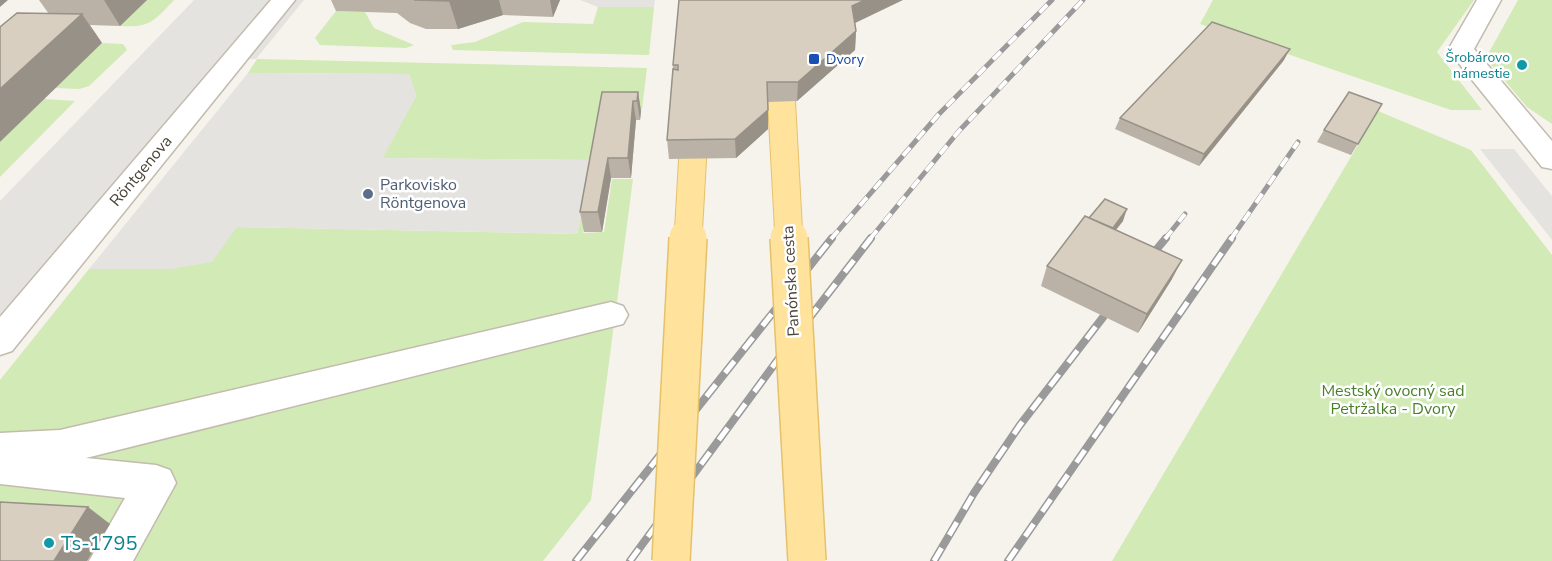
<svg xmlns="http://www.w3.org/2000/svg" width="1552" height="561" font-family="'Nunito Sans',sans-serif">
  <style>
    .green { fill: #d2eab5 }
    .parking { fill: #e5e3e0 }
    .lines { fill: none; stroke-linecap: round; stroke-linejoin: round }
    .minor-casing { stroke: #c2bbae; stroke-width: 3 }
    .minor { fill: #fff; fill-rule: evenodd }
    .rail-far1-casing { stroke: #9a9a9a; stroke-width: 5 }
    .rail-casing { stroke: #9a9a9a; stroke-width: 8 }
    .rail-far1 { stroke: #fff; stroke-width: 4; stroke-dasharray: 11; stroke-linecap: butt }
    .rail { stroke: #fff; stroke-width: 5; stroke-dasharray: 15; stroke-linecap: butt }
    .major-bridge-far1-casing { stroke: #e6c16a; stroke-width: 29; stroke-linecap: butt }
    .major-bridge-casing { stroke: #e6c16a; stroke-width: 40; stroke-linecap: butt }
    .major-bridge-far1 { stroke: #ffe39c; stroke-width: 27 }
    .major-bridge { stroke: #ffe39c; stroke-width: 37 }
    .wall { fill: #bab2a6 }
    .shaded-wall { fill: #979187 }
    .building { fill: #d8cfc1; stroke: #979187; stroke-width: 1.5 }
    .transit-dot { fill: #1a4fb4; stroke: #fff; stroke-width: 2 }
    .culture-dot { fill: #0f9aa8; stroke: #fff; stroke-width: 2 }
    .service-dot { fill: #5c6f8a; stroke: #fff; stroke-width: 2 }
    .labels { text-anchor: middle; dominant-baseline: central; stroke-width: 5; stroke-linejoin: round; paint-order: stroke }
    .far-culture-label { font-size: 14px; fill: #0d838f; stroke: #fff; text-anchor: end }
    .far-transit-label { font-size: 14px; fill: #164399; stroke: #fff; text-anchor: start }
    .street-label { font-size: 16px; fill: #4b4439; stroke: #fff }
    .service-label { font-size: 16px; fill: #4e5e75; stroke: #fff; text-anchor: start }
    .park-label { font-size: 16px; fill: #4a7f2a; stroke: #fff }
    .near-culture-label { font-size: 20px; fill: #0d838f; stroke: #fff; text-anchor: start }
  </style>
  <rect width="100%" height="100%" fill="#f6f3ec"/>
  <g class="green">
    <path d="M147,0H174C154,21 150,28 120,26Z"/>
    <polygon points="1213,0 1474,0 1437,52 1482,110 1451,110 1200,24"/>
    <polygon points="1518,0 1552,0 1552,124 1527,107 1488,61 1487,56"/>
    <polygon points="598,7 654,7 649,55 453,50 451,45 475,42 523,22 593,24"/>
    <polygon points="336,11 365,12 374,28 414,45 406,48 320,45 315,38"/>
    <polygon points="102,43 123,44 127,50 89,86 79,89 55,88"/>
    <polygon points="257,59 647,68 642,109 605,110 583,233 604,232 612,179 633,179 591,500 543,561 0,561 0,380 89,269 171,269 237,227 577,234 593,160 382,158 416,96 409,74 248,73"/>
    <polygon points="44,99 75,101 0,177 0,142"/>
    <polygon points="1378,111 1471,150 1552,255 1552,561 1112,561"/>
  </g>
  <g class="parking">
    <polygon points="194,0 282,0 0,341 0,201"/>
    <polygon points="295,0 304,0 256,59 246,59"/>
    <polygon points="580,0 655,0 654,7 598,7"/>
    <polygon points="248,73 409,74 416,96 383,158 594,160 577,234 237,227 212,262 171,269 89,269"/>
    <polygon points="1480,149 1514,149 1552,196 1552,240"/>
  </g>
  <g class="lines">
    <defs>
      <g id="minor">
        <polygon points="271,0 295,0 12,351 0,355 0,317"/>
        <polygon points="1477,0 1501,0 1474,49 1552,141 1552,169 1542,167 1448,50"/>
        <polygon points="611,302 623,306 628,315 623,324 86,458 156,465 170,470 176,483 133,561 89,561 125,498 0,484 0,433 60,430"/>
      </g>
    </defs>
    <use href="#minor" class="minor-casing"/>
    <use href="#minor" class="minor"/>
    <defs>
      <g id="rail-far1">
        <polyline points="831,239 939,114 1052,0"/>
        <polyline points="870,239 959,131 1083,0"/>
        <polyline points="1165,239 1185,214"/>
        <polyline points="1231,239 1298,142"/>
      </g>
      <g id="rail">
        <polyline points="1147,261 1166,238"/>
        <polyline points="576,561 832,238"/>
        <polyline points="630,561 790,343 871,238"/>
        <polyline points="934,561 974,493 1020,425 1104,316"/>
        <polyline points="1008,561 1232,238"/>
      </g>
    </defs>
    <use href="#rail-far1" class="rail-far1-casing"/>
    <use href="#rail" class="rail-casing"/>
    <use href="#rail-far1" class="rail-far1"/>
    <use href="#rail" class="rail"/>
    <defs>
      <g id="major-bridge-far1">
        <polyline points="776,0 789,239"/>
        <polyline points="688,239 695,116"/>
      </g>
      <g id="major-bridge">
        <polyline points="789,238 807,561"/>
        <polyline points="671,561 688,238"/>
      </g>
    </defs>
    <use href="#major-bridge-far1" class="major-bridge-far1-casing"/>
    <use href="#major-bridge" class="major-bridge-casing"/>
    <use href="#major-bridge-far1" class="major-bridge-far1"/>
    <use href="#major-bridge" class="major-bridge"/>
  </g>
  <g class="wall">
    <polygon points="39,0 147,0 120,26 90,25 102,43 49,14"/>
    <polygon points="331,0 560,0 553,17 503,15 458,29 426,29 410,23 397,13 336,11"/>
    <polygon points="855,23 856,31 855,50 797,101 768,102 768,129 736,158 669,159 667,140 673,65"/>
    <polygon points="1284,60 1199,166 1115,129 1120,118"/>
    <polygon points="602,92 638,92 641,111 640,120 636,120 631,178 611,178 602,232 584,232 580,212"/>
    <polygon points="1382,104 1351,155 1317,142 1324,130"/>
    <polygon points="1089,218 1123,221 1116,230 1172,279 1138,333 1041,286 1047,266"/>
  </g>
  <g class="shaded-wall">
    <polygon points="0,0 8,0 0,7"/>
    <polygon points="104,0 147,0 120,26"/>
    <polygon points="453,0 499,0 503,15 458,29 449,1"/>
    <polygon points="550,0 560,0 553,17"/>
    <polygon points="865,0 903,0 851,25 852,6"/>
    <polygon points="82,14 102,43 0,142 0,89"/>
    <polygon points="856,31 855,50 797,101 798,82"/>
    <polygon points="1290,49 1284,60 1199,166 1204,154"/>
    <polygon points="638,92 641,111 640,120 637,101"/>
    <polygon points="633,101 636,120 631,178 628,158"/>
    <polygon points="768,110 768,129 736,158 735,139"/>
    <polygon points="608,158 611,178 602,232 598,212"/>
    <polygon points="1127,209 1123,221 1107,241 1111,230"/>
    <polygon points="1182,260 1172,279 1138,333 1147,314"/>
    <polygon points="88,507 110,524 87,561 54,561"/>
  </g>
  <g class="building">
    <polygon points="414,0 453,0 449,1"/>
    <polygon points="679,0 865,0 852,6 856,31 798,82 767,82 768,110 735,139 667,140 673,69 678,70 678,65 673,65"/>
    <polygon points="17,13 82,14 0,89 0,27"/>
    <polygon points="1212,22 1290,49 1204,154 1120,118"/>
    <polygon points="602,92 638,92 637,101 633,101 628,158 608,158 598,212 580,212"/>
    <polygon points="1349,92 1382,104 1358,144 1324,130"/>
    <polygon points="1105,199 1127,209 1113,228 1089,218"/>
    <polygon points="1085,216 1182,260 1147,314 1047,266"/>
    <polygon points="0,502 88,507 54,561 0,561"/>
  </g>
  <rect class="transit-dot" x="808" y="53" width="12" height="12" rx="3"/>
  <g class="culture-dot">
    <circle cx="1522" cy="65" r="6"/>
    <circle cx="49" cy="543" r="6"/>
  </g>
  <circle class="service-dot" cx="368" cy="194" r="6"/>
  <g class="labels">
    <g class="far-culture-label">
      <text x="1510" y="57">Šrobárovo<tspan x="1510" dy="16">námestie</tspan></text>
    </g>
    <g class="far-transit-label">
      <text x="826" y="59">Dvory</text>
    </g>
    <g class="street-label">
      <text transform="translate(141 171) rotate(-50)">Röntgenova</text>
      <text transform="translate(791 281) rotate(-93)">Panónska cesta</text>
    </g>
    <g class="service-label">
      <text x="380" y="185">Parkovisko<tspan x="380" dy="18">Röntgenova</tspan></text>
    </g>
    <g class="park-label">
      <text x="1393" y="391">Mestský ovocný sad<tspan x="1393" dy="18">Petržalka - Dvory</tspan></text>
    </g>
    <g class="near-culture-label">
      <text x="61" y="543">Ts-1795</text>
    </g>
  </g>
</svg>
